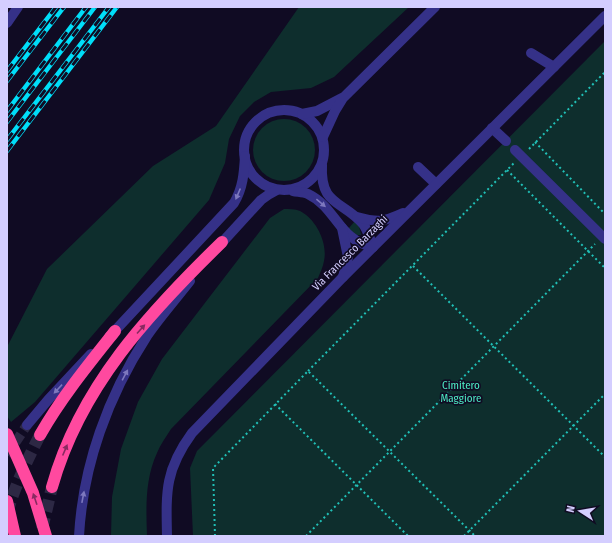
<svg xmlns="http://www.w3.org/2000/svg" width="612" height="543" font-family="'Fira Sans Condensed',sans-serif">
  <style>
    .green { fill: #0e2e2d }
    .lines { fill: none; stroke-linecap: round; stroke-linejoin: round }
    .minor-tunnel { stroke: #2d2844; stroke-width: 10; stroke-dasharray: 10 5; stroke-linecap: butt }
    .highway-tunnel { stroke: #2d2844; stroke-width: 12; stroke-dasharray: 12 6; stroke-linecap: butt }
    .path { stroke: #21c0b7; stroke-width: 2; stroke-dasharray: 2 3; stroke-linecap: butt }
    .minor { stroke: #353188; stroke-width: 10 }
    .highway { stroke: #ff499f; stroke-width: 12 }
    .rail-casing { stroke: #00def9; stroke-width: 4.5 }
    .rail { stroke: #100b23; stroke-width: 3; stroke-dasharray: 9; stroke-linecap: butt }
    .oneway { fill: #7d78be }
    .oneway2 { fill: #882a61 }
    .labels { text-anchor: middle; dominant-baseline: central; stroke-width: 3.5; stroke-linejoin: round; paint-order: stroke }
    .street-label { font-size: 11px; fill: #d4ceff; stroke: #100b23 }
    .park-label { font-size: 11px; fill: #4decc5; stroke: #100b23 }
  </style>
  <rect width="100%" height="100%" fill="#100b23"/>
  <g class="green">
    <polygon points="299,7 409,7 334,77 311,88 271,92 254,102 240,116 229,139 225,163 209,200 35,402 11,422 7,416 7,347 47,269 153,166 216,126"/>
    <polygon points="605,41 605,536 193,536 190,468 197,451"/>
    <circle cx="284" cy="150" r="31"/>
    <path d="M284,209C289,209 295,209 300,211C316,219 328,243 324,261C323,267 320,273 318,278L171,429C166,437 160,445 157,453C145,479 146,508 147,536H111L112,497L121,449L138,402L162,359L270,218Z"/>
    <polygon points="355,221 359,226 361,235 357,235 348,229"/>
  </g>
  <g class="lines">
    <polyline class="minor-tunnel" points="7,455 27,425"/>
    <g class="highway-tunnel">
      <path d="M7,513C15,486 27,460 40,435"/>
      <polyline points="42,529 52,487"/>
    </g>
    <g class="path">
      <polyline points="535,142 605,214"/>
      <polyline points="529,149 605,72"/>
      <polyline points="507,170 605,268"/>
      <polyline points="413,266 605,457"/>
      <polyline points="308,371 514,163"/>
      <polyline points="275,404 408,536"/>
      <polyline points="215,536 213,468 308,371 475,536"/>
      <polyline points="306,536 595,244"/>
      <polyline points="464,536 605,394"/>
    </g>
    <g class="minor">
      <polyline points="7,23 18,7"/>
      <polyline points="531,53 554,67"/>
      <circle cx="284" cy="150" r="40"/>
      <polyline points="302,114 317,111 342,98"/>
      <polyline points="492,128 506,141"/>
      <polyline points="323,137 335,111 343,98 435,7"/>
      <polyline points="515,150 605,239"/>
      <path d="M322,165C320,206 342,200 363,224C368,230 370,240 373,247"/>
      <polyline points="418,167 436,184"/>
      <path d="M293,191C298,192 304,192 308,194C337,208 338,240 373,247"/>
      <path d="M357,217C379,223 383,222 403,213"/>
      <polyline points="342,228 348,257 343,277"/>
      <polyline points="217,248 261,200 268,195 277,190"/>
      <path d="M110,336L234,203C243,188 244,173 245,156"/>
      <polyline points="27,425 48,400 91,354"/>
      <path d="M79,536C83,465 108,396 147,336C160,317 176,299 190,281"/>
      <path d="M167,536C166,491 165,470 192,433L343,277L605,16"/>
    </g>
    <g class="highway">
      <polyline points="7,434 33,493 46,536"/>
      <path d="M40,435C61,398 88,365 115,331"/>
      <path d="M52,487C80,387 149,313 222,242"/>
      <polyline points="7,501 15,536"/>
    </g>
    <defs>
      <g id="rail">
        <polyline points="7,71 56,7"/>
        <polyline points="7,81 64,7"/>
        <polyline points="7,111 86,7"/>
        <polyline points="7,122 95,7"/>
        <polyline points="7,140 109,7"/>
        <polyline points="7,151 117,7"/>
      </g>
    </defs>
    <use href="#rail" class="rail-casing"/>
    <use href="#rail" class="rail"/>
  </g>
  <defs><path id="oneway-solid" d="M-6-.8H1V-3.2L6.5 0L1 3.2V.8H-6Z"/></defs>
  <g class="oneway">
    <use href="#oneway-solid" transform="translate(238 194) rotate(113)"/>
    <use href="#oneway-solid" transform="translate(321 203) rotate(40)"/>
    <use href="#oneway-solid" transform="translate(125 375) rotate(-62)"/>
    <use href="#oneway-solid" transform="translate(58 389) rotate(133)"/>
    <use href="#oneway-solid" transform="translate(83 497) rotate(-79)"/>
  </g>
  <g class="oneway2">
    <use href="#oneway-solid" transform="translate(141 329) rotate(-48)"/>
    <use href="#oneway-solid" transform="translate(65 450) rotate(-67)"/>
    <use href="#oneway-solid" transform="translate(35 499) rotate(-109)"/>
  </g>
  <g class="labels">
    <g class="street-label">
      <text transform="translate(350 253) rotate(-45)">Via Francesco Barzaghi</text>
    </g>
    <g class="park-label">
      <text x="461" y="385">Cimitero<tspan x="461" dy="13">Maggiore</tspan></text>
    </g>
  </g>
  <rect width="612" height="543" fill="none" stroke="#d4ceff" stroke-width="16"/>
  <g transform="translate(580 511) rotate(282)" stroke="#100b23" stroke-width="3" paint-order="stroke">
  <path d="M0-3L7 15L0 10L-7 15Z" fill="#d4ceff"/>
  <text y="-6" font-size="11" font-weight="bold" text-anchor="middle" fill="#d4ceff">N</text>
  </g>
</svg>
